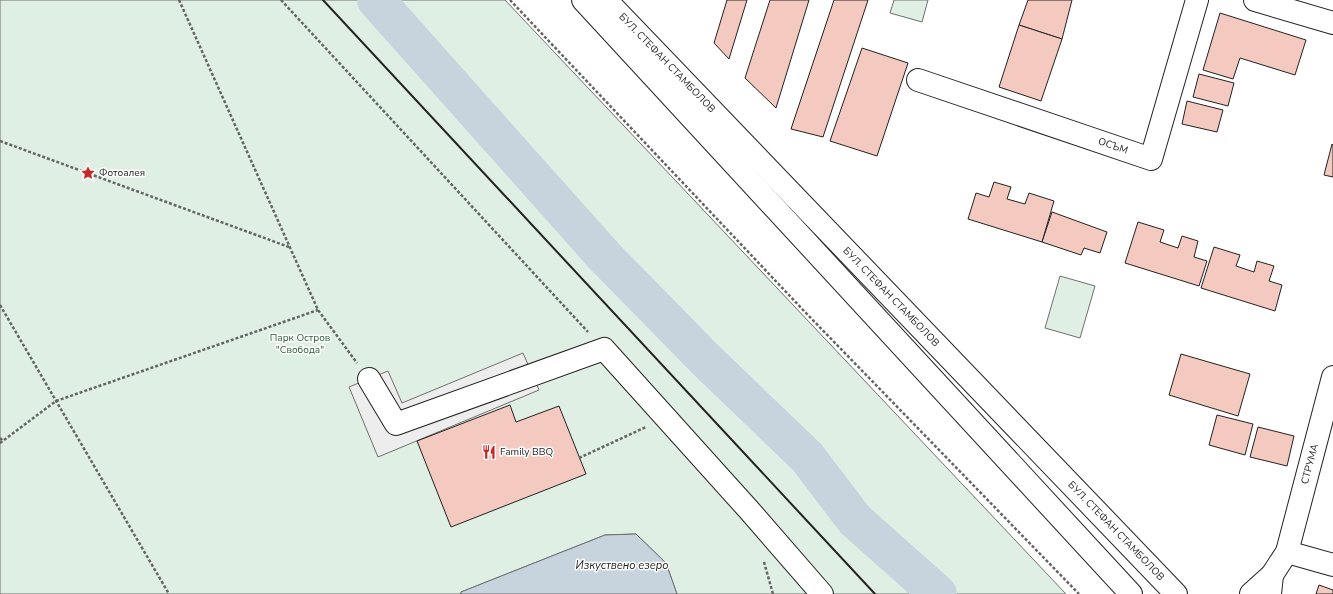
<svg xmlns="http://www.w3.org/2000/svg" width="1333" height="594" font-family="'Nunito Sans',sans-serif">
  <style>
    .green { fill: #e0efe3; stroke: #6f6f6f }
    .parking { fill: #ededed; stroke: #6f6f6f }
    .water { fill: #c7d3dd; stroke: #6f6f6f }
    .lines { fill: none; stroke-linecap: round; stroke-linejoin: round }
    .river { stroke: #c7d3dd; stroke-width: 38 }
    .building { fill: #f3c9c0; stroke: #222 }
    .minor-casing { stroke: #222; stroke-width: 24 }
    .major-casing { stroke: #222; stroke-width: 24 }
    .path { stroke: #646464; stroke-width: 2.5; stroke-dasharray: 3 2; stroke-linecap: butt }
    .minor { stroke: #fff; stroke-width: 22 }
    .major { stroke: #fff; stroke-width: 22 }
    .wall { stroke: #222; stroke-width: 2 }
    .labels { text-anchor: middle; dominant-baseline: central; stroke-width: 3; stroke-linejoin: round; paint-order: stroke }
    .street-label { font-size: 10px; fill: #222; stroke: #fff }
    .poi-label { font-size: 10px; fill: #222; stroke: #fff; text-anchor: start }
    .park-label { font-size: 10px; fill: #2f5e38; stroke: #fff }
    .water-label { font-size: 11px; font-style: italic; fill: #222; stroke: #fff }
  </style>
  <rect width="100%" height="100%" fill="#fff"/>
  <g class="green">
    <polygon points="0,0 505,0 1066,594 677,594 666,563 636,534 605,535 461,592 461,594 0,594"/>
    <polygon points="894,0 928,0 922,22 890,13"/>
    <polygon points="1060,276 1095,286 1080,338 1045,328"/>
  </g>
  <polygon class="parking" points="523,353 539,390 378,457 349,387 388,371 402,403"/>
  <polygon class="water" points="636,534 666,563 677,594 461,594 461,592 605,535"/>
  <g class="lines">
    <polyline class="river" points="376,0 604,256 706,360 807,457 855,520 938,594"/>
  </g>
  <g class="building">
    <polygon points="727,0 747,0 729,59 714,43"/>
    <polygon points="770,0 809,0 776,108 745,78"/>
    <polygon points="834,0 868,0 823,137 791,129"/>
    <polygon points="1028,0 1072,0 1062,39 1019,25"/>
    <polygon points="1220,13 1306,40 1295,75 1240,58 1233,79 1203,70"/>
    <polygon points="1019,25 1062,39 1041,101 999,87"/>
    <polygon points="862,48 908,63 877,156 830,141"/>
    <polygon points="1199,74 1234,83 1228,106 1193,97"/>
    <polygon points="1187,101 1223,110 1217,132 1182,124"/>
    <polygon points="1332,144 1333,145 1333,177 1324,175"/>
    <polygon points="994,182 1011,187 1007,199 1025,204 1029,193 1054,201 1042,242 968,219 976,193 989,197"/>
    <polygon points="1052,212 1107,232 1100,253 1084,248 1081,255 1042,242"/>
    <polygon points="1138,222 1164,230 1160,242 1178,248 1182,236 1198,241 1194,257 1207,261 1199,286 1125,263"/>
    <polygon points="1214,247 1240,255 1236,266 1254,272 1257,261 1274,266 1269,281 1282,285 1275,311 1201,288"/>
    <polygon points="1181,354 1250,374 1238,416 1169,395"/>
    <polygon points="510,405 516,422 559,406 586,474 451,527 417,441"/>
    <polygon points="1217,415 1253,424 1245,455 1209,445"/>
    <polygon points="1258,427 1294,436 1287,466 1250,457"/>
    <polygon points="1319,585 1333,590 1333,594 1316,594"/>
  </g>
  <g class="lines">
    <defs>
      <g id="minor">
        <polyline points="1255,0 1333,23"/>
        <polyline points="918,80 1151,159 1197,0"/>
        <polyline points="369,379 396,424 604,349 749,510 822,594"/>
        <polyline points="1287,552 1333,565"/>
        <polyline points="1251,594 1272,575 1287,552 1333,377"/>
      </g>
      <g id="major">
        <polyline points="583,0 1131,594"/>
        <polyline points="606,0 1176,594"/>
        <polyline points="1270,594 1272,575"/>
      </g>
    </defs>
    <use href="#minor" class="minor-casing"/>
    <use href="#major" class="major-casing"/>
    <g class="path">
      <polyline points="179,0 318,310 357,363"/>
      <polyline points="281,0 588,332"/>
      <polyline points="510,0 805,312 1079,594"/>
      <polyline points="0,141 289,247"/>
      <polyline points="0,305 169,594"/>
      <polyline points="0,438 3,441"/>
      <polyline points="0,443 56,401 318,310"/>
      <polyline points="579,458 646,427"/>
      <polyline points="764,562 773,594"/>
    </g>
    <use href="#minor" class="minor"/>
    <use href="#major" class="major"/>
    <polyline class="wall" points="323,0 875,594"/>
  </g>
  <defs>
    <symbol id="sight-bare" viewBox="-9 -9 18 18"><path d="M0-6L1.8-2.2L6-1.7L2.9 1.2L3.7 5.4L0 3.3L-3.7 5.4L-2.9 1.2L-6-1.7L-1.8-2.2Z" fill="#c62828" stroke="#fff" stroke-width="2.5" paint-order="stroke"/></symbol>
    <symbol id="restaurant-bare" viewBox="-9 -9 18 18"><path d="M-5-6h1v4h1v-4h1v4h1v-4h1v5L-1.5 .5V6h-2V.5L-5-1ZM5-6V6H3V1.5H1.5Q1.5-4 5-6Z" fill="#c62828" stroke="#fff" stroke-width="2.5" paint-order="stroke"/></symbol>
  </defs>
  <g fill-rule="evenodd">
    <use href="#sight-bare" x="78" y="163" width="20" height="20"/>
    <use href="#restaurant-bare" x="479" y="442" width="20" height="20"/>
  </g>
  <g class="labels">
    <g class="street-label">
      <text transform="translate(667 63) rotate(46)">БУЛ. СТЕФАН СТАМБОЛОВ</text>
      <text transform="translate(1113 146) rotate(19)">ОСЪМ</text>
      <text transform="translate(891 297) rotate(46)">БУЛ. СТЕФАН СТАМБОЛОВ</text>
      <text transform="translate(1310 464) rotate(-75)">СТРУМА</text>
      <text transform="translate(1116 531) rotate(46)">БУЛ. СТЕФАН СТАМБОЛОВ</text>
    </g>
    <g class="poi-label">
      <text x="99" y="173">Фотоалея</text>
      <text x="500" y="452">Family BBQ</text>
    </g>
    <g class="park-label">
      <text x="300" y="338">Парк Остров<tspan x="300" dy="12">"Свобода"</tspan></text>
    </g>
    <g class="water-label">
      <text x="622" y="565">Изкуствено езеро</text>
    </g>
  </g>
</svg>
